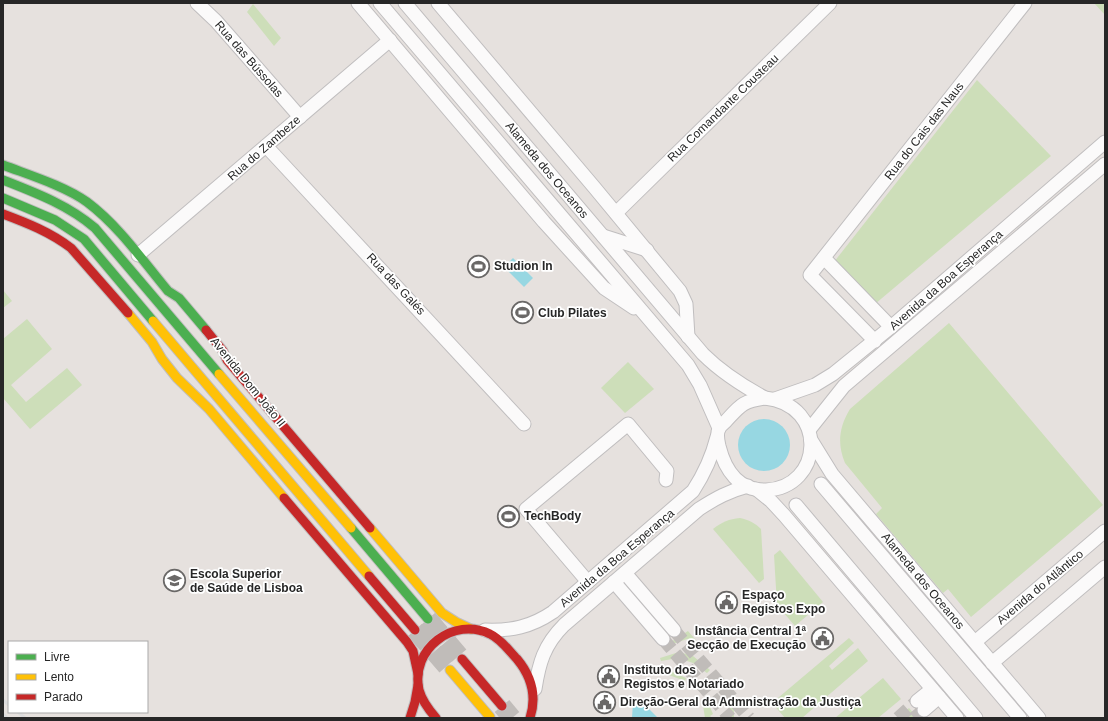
<svg xmlns="http://www.w3.org/2000/svg" width="1108" height="721" font-family="Helvetica,sans-serif">
  <style>
    .green { fill: #cddeb9 }
    .water { fill: #97d7e2 }
    .lines { fill: none; stroke-linecap: round; stroke-linejoin: round }
    .street-tunnel { stroke: #c0bcb9; stroke-width: 13; stroke-dasharray: 13 6; stroke-linecap: butt }
    .secondary-tunnel { stroke: #c0bcb9; stroke-width: 19; stroke-dasharray: 19 10; stroke-linecap: butt }
    .street-casing { stroke: #c0bebf; stroke-width: 15 }
    .fast-casing { stroke: #c0bebf; stroke-width: 11 }
    .slow-casing { stroke: #c0bebf; stroke-width: 11 }
    .jam-casing { stroke: #c0bebf; stroke-width: 11 }
    .street { stroke: #fbfafa; stroke-width: 13 }
    .fast { stroke: #4caf50; stroke-width: 9 }
    .slow { stroke: #ffc107; stroke-width: 9 }
    .jam { stroke: #c62828; stroke-width: 9 }
    .rail { stroke: #dcdcdd; stroke-width: 3 }
    .labels { text-anchor: middle; dominant-baseline: central; stroke-width: 3.5; stroke-linejoin: round; paint-order: stroke }
    .street-label { font-size: 12px; fill: #272727; stroke: #fff }
    .poi-label { font-size: 12px; font-weight: bold; fill: #272727; stroke: #fff; text-anchor: start }
  </style>
  <rect width="100%" height="100%" fill="#e6e1de"/>
  <g class="green">
    <polygon points="1094,3 1105,3 1105,15"/>
    <polygon points="253,4 281,38 274,46 247,12"/>
    <polygon points="977,80 1051,156 875,304 834,262"/>
    <polygon points="3,290 12,301 3,308"/>
    <polygon points="27,319 52,349 11,385 26,402 67,368 82,385 30,429 3,398 3,339"/>
    <path d="M949,323L1103,505L971,617L948,589L943,593L876,514L882,508L845,463C837,444 839,427 850,409Z"/>
    <polygon points="628,362 654,389 625,413 601,388"/>
    <path d="M740,518C749,520 755,523 761,529L764,579L759,583L713,529C722,522 729,519 740,518Z"/>
    <polygon points="780,550 823,602 795,626 777,605 774,555"/>
    <polygon points="688,631 700,645 699,647 687,639 667,646 666,645"/>
    <polygon points="849,638 854,643 829,666 832,670 858,648 868,661 802,718 785,718 772,703"/>
    <polygon points="679,652 693,656 710,670 707,673 693,663 678,658 661,661 660,658"/>
    <polygon points="668,670 686,678 685,681 669,675 654,675 653,673"/>
    <polygon points="883,678 901,699 878,718 835,718"/>
    <polygon points="706,698 713,714 710,716 712,718 705,718 702,699"/>
    <polygon points="730,705 734,705 734,718 728,718"/>
    <polygon points="909,708 918,718 897,718"/>
  </g>
  <g class="water">
    <polygon points="513,258 533,278 524,287 504,267"/>
    <circle cx="764" cy="445" r="26"/>
    <polygon points="633,702 649,709 658,718 632,718"/>
  </g>
  <g class="lines">
    <g class="street-tunnel">
      <polyline points="674,630 749,718"/>
      <polyline points="663,639 730,718"/>
      <polyline points="898,718 917,701"/>
      <polyline points="914,718 924,710"/>
    </g>
    <g class="secondary-tunnel">
      <polyline points="428,619 462,659"/>
      <polyline points="415,630 450,670"/>
      <polyline points="502,706 512,718"/>
    </g>
    <defs>
      <g id="street">
        <polyline points="197,3 216,21 300,117"/>
        <polyline points="358,3 544,222 604,288 634,308"/>
        <polyline points="380,3 688,365 700,385 719,428"/>
        <path d="M405,3L703,354C721,372 743,386 765,398"/>
        <polyline points="438,3 594,187 680,291 686,304 688,337"/>
        <polyline points="266,146 524,424"/>
        <polyline points="616,213 830,3"/>
        <polyline points="603,236 647,250"/>
        <polyline points="138,255 390,40"/>
        <polyline points="824,258 891,327"/>
        <polyline points="875,341 810,275 1025,3"/>
        <path d="M765,398C829,405 823,488 766,490C739,491 725,470 719,446C718,441 716,434 719,429C720,426 723,424 725,422C740,406 742,401 765,398Z"/>
        <polyline points="775,399 815,385 833,374 891,327 1105,142"/>
        <polyline points="809,430 844,386 1105,164"/>
        <polyline points="811,440 832,474 1039,718"/>
        <polyline points="821,484 1020,718"/>
        <polyline points="756,489 771,501 784,515 957,718"/>
        <polyline points="796,505 976,718"/>
        <polyline points="625,573 674,630"/>
        <polyline points="588,582 526,509 628,424 667,471 666,480"/>
        <polyline points="614,582 663,639"/>
        <path d="M485,630C511,631 531,627 553,612L693,491C704,474 712,457 717,437"/>
        <polyline points="975,642 1105,531"/>
        <polyline points="992,663 1105,567"/>
        <path d="M535,689C539,663 544,645 564,625L699,509C716,498 729,491 748,486"/>
        <polyline points="917,701 932,689"/>
        <polyline points="924,710 939,697"/>
      </g>
      <g id="fast">
        <path d="M3,165C29,175 65,186 87,202C119,226 143,261 168,291L179,298L206,330"/>
        <path d="M3,180C36,193 68,205 95,228L219,374"/>
        <polyline points="3,198 55,220 84,239 153,321"/>
        <polyline points="351,528 428,619"/>
      </g>
      <g id="slow">
        <polyline points="128,313 152,342 162,359 177,378 209,409 284,498"/>
        <polyline points="153,321 369,576"/>
        <polyline points="219,374 351,528"/>
        <polyline points="370,528 442,613 456,622 471,629"/>
        <polyline points="450,670 490,717"/>
      </g>
      <g id="jam">
        <path d="M3,214C27,223 50,232 71,248L128,313"/>
        <polyline points="206,330 223,351 227,360 370,528"/>
        <polyline points="284,498 407,642 413,651 418,674"/>
        <polyline points="369,576 415,630"/>
        <polyline points="462,659 502,706"/>
        <polyline points="410,718 415,702 418,685"/>
        <path d="M436,718C429,710 422,701 419,690C410,649 454,616 490,634C501,639 509,651 517,659C532,677 537,696 530,718"/>
      </g>
    </defs>
    <use href="#street" class="street-casing"/>
    <use href="#fast" class="fast-casing"/>
    <use href="#slow" class="slow-casing"/>
    <use href="#jam" class="jam-casing"/>
    <use href="#street" class="street"/>
    <use href="#fast" class="fast"/>
    <use href="#slow" class="slow"/>
    <use href="#jam" class="jam"/>
    <g class="rail">
      <polyline points="3,700 9,705"/>
      <polyline points="18,712 25,718"/>
      <polyline points="3,714 7,718"/>
    </g>
  </g>
  <defs>
    <symbol id="stadium-ring" viewBox="-11 -11 22 22"><circle r="9.5" fill="#fff" stroke="#6a6867" stroke-width="1.5"/><path d="M0-5a6.5 5 0 1 0 0 10a6.5 5 0 1 0 0-10ZM-3.5-1.8h7v3.6h-7Z" fill="#6a6867"/></symbol>
    <symbol id="university-ring" viewBox="-11 -11 22 22"><circle r="9.5" fill="#fff" stroke="#6a6867" stroke-width="1.5"/><path d="M0-5L7-2L0 1L-7-2ZM-4 1L0 2.5L4 1V4Q0 6-4 4Z" fill="#6a6867"/></symbol>
    <symbol id="civic-ring" viewBox="-11 -11 22 22"><circle r="9.5" fill="#fff" stroke="#6a6867" stroke-width="1.5"/><path d="M-.6-6.5H3V-4.5H.6V-3L4-1V1h2V6H-6V1h2V-1L-.6-3ZM-1.2 2.5V6h2.4V2.5Z" fill="#6a6867"/></symbol>
  </defs>
  <g fill-rule="evenodd">
    <use href="#stadium-ring" x="466" y="254" width="25" height="25"/>
    <use href="#stadium-ring" x="510" y="300" width="25" height="25"/>
    <use href="#stadium-ring" x="496" y="504" width="25" height="25"/>
    <use href="#university-ring" x="162" y="568" width="25" height="25"/>
    <use href="#civic-ring" x="714" y="590" width="25" height="25"/>
    <use href="#civic-ring" x="810" y="626" width="25" height="25"/>
    <use href="#civic-ring" x="596" y="664" width="25" height="25"/>
    <use href="#civic-ring" x="592" y="690" width="25" height="25"/>
  </g>
  <g class="labels">
    <g class="street-label">
      <text transform="translate(249 59) rotate(49)">Rua das Bússolas</text>
      <text transform="translate(723 108) rotate(-44)">Rua Comandante Cousteau</text>
      <text transform="translate(924 131) rotate(-52)">Rua do Cais das Naus</text>
      <text transform="translate(264 148) rotate(-41)">Rua do Zambeze</text>
      <text transform="translate(547 170) rotate(50)">Alameda dos Oceanos</text>
      <text transform="translate(946 280) rotate(-41)">Avenida da Boa Esperança</text>
      <text transform="translate(396 284) rotate(47)">Rua das Galés</text>
      <text transform="translate(248 382) rotate(51)">Avenida Dom João II</text>
      <text transform="translate(617 558) rotate(-40)">Avenida da Boa Esperança</text>
      <text transform="translate(923 581) rotate(50)">Alameda dos Oceanos</text>
      <text transform="translate(1040 587) rotate(-40)">Avenida do Atlântico</text>
    </g>
    <g class="poi-label">
      <text x="494" y="266">Studion In</text>
      <text x="538" y="313">Club Pilates</text>
      <text x="524" y="516">TechBody</text>
      <text x="190" y="574">Escola Superior<tspan x="190" dy="14">de Saúde de Lisboa</tspan></text>
      <text x="742" y="595">Espaço<tspan x="742" dy="14">Registos Expo</tspan></text>
      <text x="806" y="631" text-anchor="end">Instância Central 1ª<tspan x="806" dy="14">Secção de Execução</tspan></text>
      <text x="624" y="670">Instituto dos<tspan x="624" dy="14">Registos e Notariado</tspan></text>
      <text x="620" y="702">Direção-Geral da Admnistração da Justiça</text>
    </g>
  </g>
  <rect width="1108" height="721" fill="none" stroke="#272727" stroke-width="8"/>
  <rect x="8" y="641" width="140" height="72" fill="#ffffff" stroke="#a9a9a9"/>
  <rect x="16" y="654" width="20" height="6" fill="#4caf50" stroke="#a9a9a9"/>
  <text x="44" y="661" font-size="12" fill="#272727">Livre</text>
  <rect x="16" y="674" width="20" height="6" fill="#ffc107" stroke="#a9a9a9"/>
  <text x="44" y="681" font-size="12" fill="#272727">Lento</text>
  <rect x="16" y="694" width="20" height="6" fill="#c62828" stroke="#a9a9a9"/>
  <text x="44" y="701" font-size="12" fill="#272727">Parado</text>
</svg>
